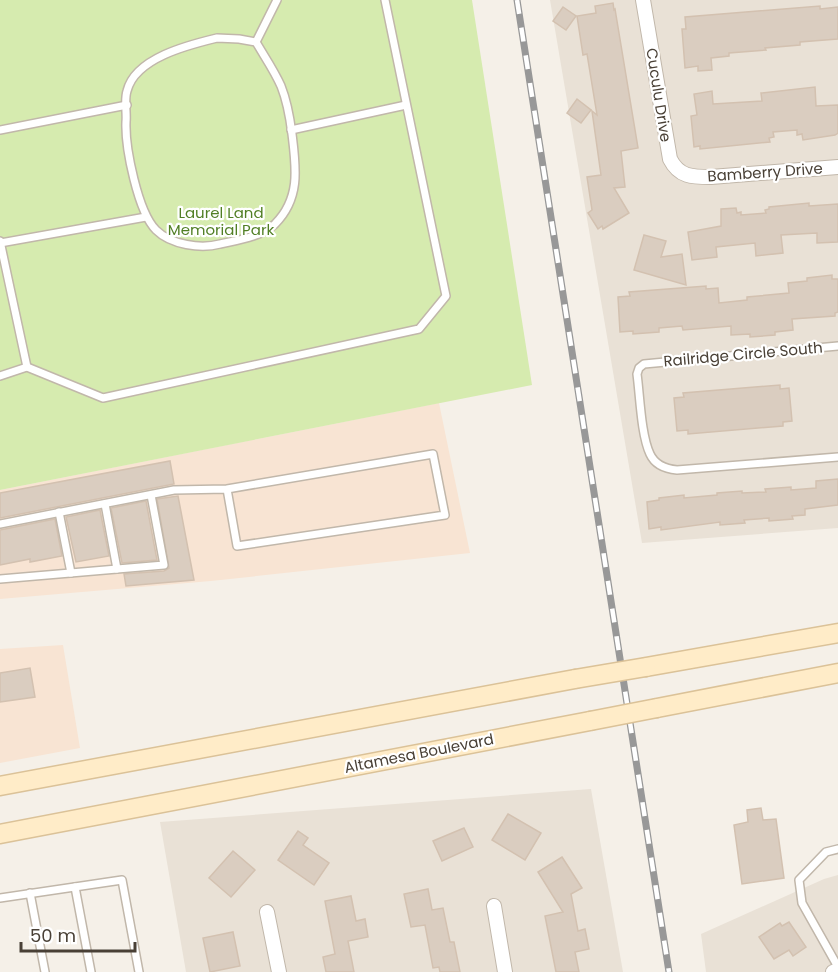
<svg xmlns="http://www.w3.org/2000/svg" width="838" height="972" font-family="Poppins,sans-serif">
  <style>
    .residential { fill: #e9e1d6 }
    .commercial { fill: #f8e4d3 }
    .green { fill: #d6ebaf }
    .building { fill: #dacdc0; stroke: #d3c1b0; stroke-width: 1.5 }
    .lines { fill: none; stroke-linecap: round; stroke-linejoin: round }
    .lane-casing { stroke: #c1b7aa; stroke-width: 10 }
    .street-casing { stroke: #c1b7aa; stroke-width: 16 }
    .secondary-casing { stroke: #dbc298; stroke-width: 21 }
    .lane { stroke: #fff; stroke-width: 7 }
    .street { stroke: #fff; stroke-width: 14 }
    .secondary { stroke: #ffecc8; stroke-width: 18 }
    .rail-casing { stroke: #989898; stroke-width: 7 }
    .rail { stroke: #fff; stroke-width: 4.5; stroke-dasharray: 14; stroke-linecap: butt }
    .secondary-bridge-casing { stroke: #dbc298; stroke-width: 21; stroke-linecap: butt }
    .secondary-bridge { stroke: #ffecc8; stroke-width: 18 }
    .labels { text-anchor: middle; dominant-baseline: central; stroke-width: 4.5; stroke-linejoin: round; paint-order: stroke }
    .street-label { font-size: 15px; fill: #494036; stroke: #fff }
    .park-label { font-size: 15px; fill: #517f25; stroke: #fff }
  </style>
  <rect width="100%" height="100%" fill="#f5f0e8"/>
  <g class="residential">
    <polygon points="550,0 838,0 838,528 642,543"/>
    <polygon points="591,789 623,972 186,972 160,822"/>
    <polygon points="838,875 838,972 706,972 701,934 824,879"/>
  </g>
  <g class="commercial">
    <polygon points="439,403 470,553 211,581 0,599 0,490"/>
    <polygon points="63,645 80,748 0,763 0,649"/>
  </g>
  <polygon class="green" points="0,0 472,0 532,385 0,490"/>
  <g class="building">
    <polygon points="613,3 614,10 615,9 638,148 621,151 625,187 614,188 629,213 603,229 602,226 598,229 588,213 592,210 587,177 601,175 592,111 597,115 587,54 583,55 577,16 596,13 595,6"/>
    <polygon points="820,6 820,9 838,7 838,39 800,42 800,45 765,48 766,50 729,53 729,56 711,58 712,70 698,71 698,66 685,68 682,29 686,29 685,17"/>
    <polygon points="563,7 576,16 566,30 553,21"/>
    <polygon points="815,87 816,106 838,105 838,133 835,135 803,140 802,134 797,135 797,130 773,132 774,137 769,138 770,142 700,149 700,146 694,147 691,116 697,115 694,94 712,91 713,104 762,101 761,93"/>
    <polygon points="577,99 591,110 581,123 567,113"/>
    <polygon points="809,203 809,206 838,204 838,242 817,243 817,233 781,235 783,253 756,256 755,243 716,247 717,257 692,260 688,232 721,226 721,209 736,208 737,213 741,212 741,215 766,213 765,210 769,209 769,207"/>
    <polygon points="644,235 666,241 661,257 682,254 686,285 634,270"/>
    <polygon points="832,275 832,279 838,279 838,312 835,313 835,316 792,319 793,330 775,332 775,335 750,337 750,334 731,335 731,326 683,330 682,326 659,328 659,332 633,334 633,331 620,332 618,297 630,296 629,292 706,286 706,289 718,288 719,303 747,300 747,297 789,293 788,283 807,281 807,278"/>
    <polygon points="780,385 780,389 789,388 792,421 783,422 783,426 688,434 688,430 677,431 674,398 684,397 683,393"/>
    <polygon points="170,461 174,484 0,518 0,493"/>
    <polygon points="838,479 838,505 805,509 805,515 792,516 793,519 769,521 769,518 744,520 745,523 720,525 720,522 661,530 661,527 649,529 647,502 659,500 659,498 684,495 684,498 717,495 717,493 742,491 742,493 766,492 765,489 791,487 791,490 816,488 816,481"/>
    <polygon points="178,496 194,580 126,586 124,574 164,571 169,568 157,499"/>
    <polygon points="146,501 157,560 122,563 111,508"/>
    <polygon points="100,510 109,556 76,562 66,517"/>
    <polygon points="55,519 62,556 30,562 30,559 0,565 0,530"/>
    <polygon points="30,668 35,697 0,702 0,673"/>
    <polygon points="761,808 763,820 776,819 784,878 742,884 734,825 748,822 747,810"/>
    <polygon points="508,814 541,833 525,860 492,840"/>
    <polygon points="464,828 473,847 442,861 433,841"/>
    <polygon points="298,831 308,838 303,845 329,863 314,885 278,860"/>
    <polygon points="233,851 255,870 231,897 209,878"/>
    <polygon points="562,857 582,888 571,894 578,931 585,929 589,949 575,952 579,972 556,972 545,916 563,912 538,872"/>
    <polygon points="428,889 432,910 443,908 450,942 454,942 460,972 440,972 439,967 433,968 425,925 411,927 404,894"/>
    <polygon points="351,896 356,921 365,919 368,937 348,941 354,972 326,972 323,957 335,954 325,901"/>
    <polygon points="789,922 806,947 793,956 789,950 774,959 759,937 780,923 782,926"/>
    <polygon points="233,932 240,966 210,972 203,938"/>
  </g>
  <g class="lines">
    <defs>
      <g id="lane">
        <path d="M217,38L239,39L256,42C264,56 274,70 281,86C287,101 290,118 292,134C296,167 301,198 275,224C261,237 238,240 220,244C201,249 171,245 156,230C138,212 125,148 126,122C127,113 124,100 127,91C135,58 188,45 217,38Z"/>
        <polyline points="256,42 277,0"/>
        <polyline points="0,130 127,105"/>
        <polyline points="291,130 406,105"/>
        <polyline points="0,241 27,367"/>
        <polyline points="0,243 146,217"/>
        <path d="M838,346L644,364L639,368L637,374C640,396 641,435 650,454C655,465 666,469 677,470L838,457"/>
        <polyline points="0,376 27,367 103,398 419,329 446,296 385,0"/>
        <polyline points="105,504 117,569"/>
        <polyline points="59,512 71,573"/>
        <polyline points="0,524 174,490 227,489 433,454 445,515 237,546 227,489"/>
        <polyline points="0,579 164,565 151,495"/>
        <polyline points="838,849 826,852 799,880 802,903 838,967"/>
        <polyline points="75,887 91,972"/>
        <polyline points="30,893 45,972"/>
        <polyline points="0,898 122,880 139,972"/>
      </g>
      <g id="street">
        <path d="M643,0L670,159C679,177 692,177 711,177L838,167"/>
        <polyline points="494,906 505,972"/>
        <polyline points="267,912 279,972"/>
        <polyline points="833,972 838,970"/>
      </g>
      <g id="secondary">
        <polyline points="646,667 838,633"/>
        <polyline points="657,708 838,673"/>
        <polyline points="0,786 575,679"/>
        <polyline points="0,834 590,721"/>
      </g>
    </defs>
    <use href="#lane" class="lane-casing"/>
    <use href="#street" class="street-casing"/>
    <use href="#secondary" class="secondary-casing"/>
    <use href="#lane" class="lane"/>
    <use href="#street" class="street"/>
    <use href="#secondary" class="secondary"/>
    <defs>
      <polyline id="rail" points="517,0 669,972"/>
    </defs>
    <use href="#rail" class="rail-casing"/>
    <use href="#rail" class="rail"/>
    <defs>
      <g id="secondary-bridge">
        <polyline points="575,679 646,667"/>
        <polyline points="590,721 657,708"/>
      </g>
    </defs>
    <use href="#secondary-bridge" class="secondary-bridge-casing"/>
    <use href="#secondary-bridge" class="secondary-bridge"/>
  </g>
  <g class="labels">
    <g class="street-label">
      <text transform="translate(659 95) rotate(81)">Cuculu Drive</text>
      <text transform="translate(765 172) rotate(-4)">Bamberry Drive</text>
      <text transform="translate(743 354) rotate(-5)">Railridge Circle South</text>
      <text transform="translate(419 753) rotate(-11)">Altamesa Boulevard</text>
    </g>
    <g class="park-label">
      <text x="221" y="212">Laurel Land<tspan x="221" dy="17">Memorial Park</tspan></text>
    </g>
  </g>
  <path d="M21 942v9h114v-9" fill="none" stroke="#494036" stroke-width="3"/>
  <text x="30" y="942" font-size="18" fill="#494036" stroke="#ffffff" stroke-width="4.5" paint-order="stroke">50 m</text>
</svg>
